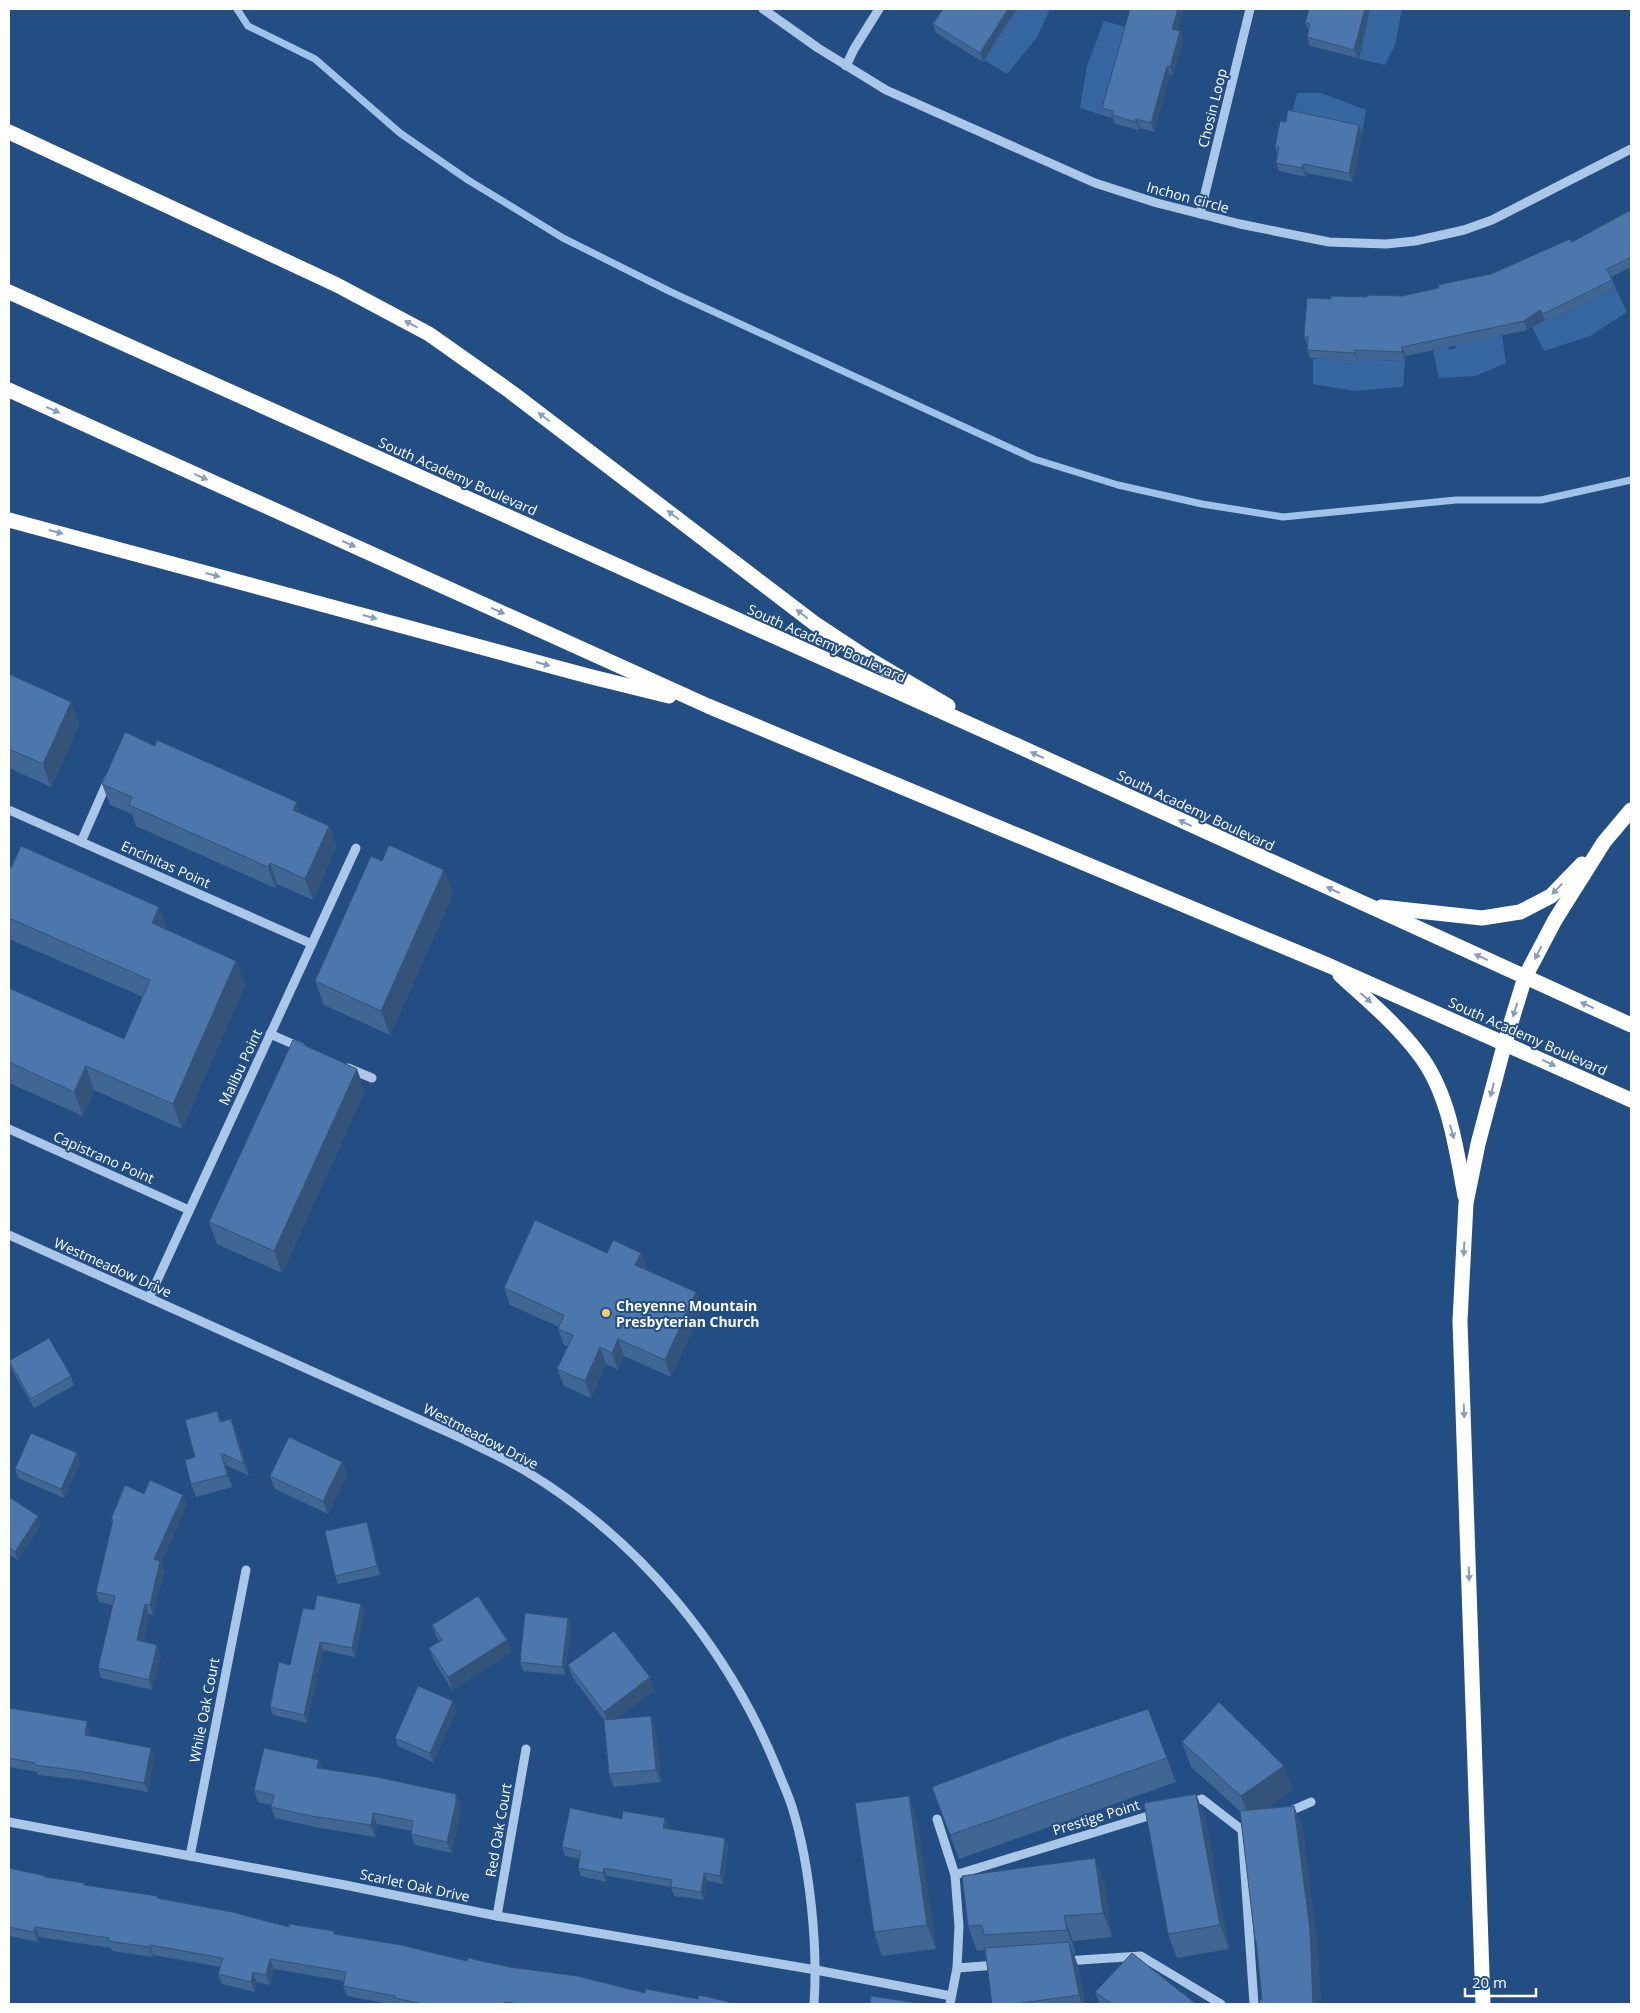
<svg xmlns="http://www.w3.org/2000/svg" width="1640" height="2013" font-family="'Open Sans',sans-serif">
  <style>
    .green { fill: #3667a1 }
    .lines { fill: none; stroke-linecap: round; stroke-linejoin: round }
    .stream { stroke: #9fc2e9; stroke-width: 7 }
    .minor { stroke: #abc7e8; stroke-width: 9 }
    .highway { stroke: #fff; stroke-width: 15 }
    .wall { fill: #406694 }
    .shaded-wall { fill: #345378 }
    .building { fill: #4b77ac; stroke: #345378 }
    .oneway { fill: #859ebb }
    .poi-dot { fill: #f4cc6d; stroke: #224e84; stroke-width: 2 }
    .labels { text-anchor: middle; dominant-baseline: central; stroke-width: 4; stroke-linejoin: round; paint-order: stroke }
    .street-label { font-size: 14px; fill: #fff; stroke: #224e84 }
    .poi-label { font-size: 14px; font-weight: bold; fill: #fff; stroke: #224e84; text-anchor: start }
  </style>
  <rect width="100%" height="100%" fill="#224e84"/>
  <g class="green">
    <polygon points="1017,9 1050,9 1037,37 1007,74 984,60 1003,19 1008,22"/>
    <polygon points="1370,9 1402,9 1395,45 1385,65 1359,59"/>
    <polygon points="1104,21 1130,28 1105,116 1080,108 1087,66"/>
    <polygon points="1297,93 1321,93 1366,110 1362,133 1291,119"/>
    <polygon points="1616,289 1627,312 1590,336 1544,351 1532,327 1545,320 1546,323"/>
    <polygon points="1502,335 1506,363 1475,376 1439,378 1433,350 1448,347 1449,350 1456,348 1455,345"/>
    <polygon points="1358,354 1379,360 1405,361 1403,387 1355,391 1313,384 1313,359 1318,359 1318,358 1358,361"/>
  </g>
  <g class="lines">
    <polyline class="stream" points="237,9 248,26 315,59 400,133 468,180 563,238 671,292 1034,459 1118,485 1202,504 1283,517 1456,500 1541,500 1631,480"/>
    <g class="minor">
      <polyline points="763,9 818,48 886,90 1095,183 1157,203 1240,224 1329,242 1386,244 1415,241 1464,230 1492,220 1631,149"/>
      <polyline points="846,66 854,49 879,9"/>
      <polyline points="1200,214 1250,9"/>
      <polyline points="9,810 312,944"/>
      <polyline points="81,842 109,778"/>
      <polyline points="270,1034 302,1048"/>
      <polyline points="348,1068 372,1078"/>
      <polyline points="9,1129 189,1210"/>
      <path d="M9,1235L463,1439C483,1449 504,1458 524,1470C639,1539 728,1647 778,1771C783,1784 789,1796 793,1810C810,1866 818,1946 814,2004"/>
      <polyline points="149,1298 356,848"/>
      <polyline points="1189,1803 1202,1799 1242,1830 1254,2004"/>
      <polyline points="1286,1813 1311,1802"/>
      <polyline points="937,1819 955,1875 959,1926 957,1968 950,2004"/>
      <polyline points="9,1822 345,1885 497,1916 816,1970 951,1996"/>
      <polyline points="190,1856 246,1570"/>
      <polyline points="955,1875 1158,1813"/>
      <polyline points="497,1916 526,1749"/>
      <polyline points="1065,1961 1141,1956 1221,2004"/>
      <polyline points="957,1968 997,1965"/>
    </g>
    <g class="highway">
      <polyline points="9,132 337,285 429,334 511,392 814,623 867,658 948,706"/>
      <polyline points="9,292 1007,741 1631,1025"/>
      <polyline points="9,390 708,706 1330,966 1631,1100"/>
      <polyline points="9,520 588,676 669,696"/>
      <polyline points="1381,907 1482,918 1520,912 1551,896 1582,864"/>
      <path d="M1340,975C1368,1000 1396,1024 1419,1054C1449,1093 1456,1148 1465,1196"/>
      <polyline points="1483,2004 1460,1321 1466,1203 1478,1144 1505,1042 1525,977 1555,920 1604,842 1631,810"/>
    </g>
  </g>
  <g class="wall">
    <polygon points="943,9 1016,9 983,62 936,33 933,24"/>
    <polygon points="1184,9 1177,30 1180,31 1183,40 1173,75 1170,74 1154,132 1140,128 1139,130 1115,124 1113,118 1105,116 1102,108 1123,34"/>
    <polygon points="1309,9 1370,9 1358,58 1310,46 1307,37 1309,31 1305,23"/>
    <polygon points="1362,133 1353,182 1306,173 1306,177 1279,171 1276,163 1278,155 1275,147"/>
    <polygon points="1631,210 1631,267 1611,277 1616,289 1546,323 1544,318 1527,330 1406,356 1405,361 1358,359 1358,361 1310,358 1307,350 1308,346 1304,337 1331,299 1402,296 1439,288 1491,274 1572,242"/>
    <polygon points="9,674 71,702 79,725 51,787 9,768"/>
    <polygon points="102,784 301,813 329,826 336,847 313,900 277,884 275,888 136,826 132,814 110,805"/>
    <polygon points="9,867 168,930 236,961 245,985 182,1129 94,1090 83,1116 9,1083 9,988 124,1039 143,997 9,939"/>
    <polygon points="453,894 390,1035 324,1005 315,981"/>
    <polygon points="365,1091 282,1273 217,1244 209,1222"/>
    <polygon points="607,1253 641,1253 647,1270 696,1292 702,1309 671,1377 624,1356 618,1370 606,1364 591,1398 564,1386 557,1369 568,1347 564,1345 558,1329 559,1327 510,1305 504,1288"/>
    <polygon points="9,1361 71,1376 74,1385 34,1408 12,1370"/>
    <polygon points="217,1411 221,1421 231,1419 236,1431 249,1476 226,1465 232,1487 196,1497 191,1484 195,1457"/>
    <polygon points="80,1462 64,1498 18,1478 15,1469"/>
    <polygon points="342,1462 347,1475 328,1514 275,1489 270,1476"/>
    <polygon points="144,1494 187,1505 161,1563 164,1571 153,1615 149,1614 143,1642 161,1655 152,1690 101,1678 98,1668 113,1605 99,1602 96,1592 112,1523 111,1519"/>
    <polygon points="9,1497 38,1516 41,1525 18,1560 9,1554"/>
    <polygon points="367,1522 370,1530 380,1575 338,1584 335,1576"/>
    <polygon points="314,1610 364,1613 355,1657 323,1650 307,1723 273,1715 270,1707 290,1665"/>
    <polygon points="568,1618 571,1627 565,1675 523,1671 520,1662"/>
    <polygon points="432,1625 507,1640 511,1652 452,1690 434,1661 429,1648 440,1642 437,1638"/>
    <polygon points="568,1665 654,1690 616,1719 651,1716 655,1728 661,1782 614,1787 609,1774 604,1720 573,1678"/>
    <polygon points="453,1701 456,1710 433,1762 398,1746 395,1738"/>
    <polygon points="9,1708 90,1731 89,1736 151,1748 154,1757 148,1792 83,1780 38,1775 37,1772 9,1767"/>
    <polygon points="1148,1709 1176,1782 959,1859 932,1787"/>
    <polygon points="1182,1742 1284,1766 1292,1790 1266,1808 1294,1806 1303,1830 1318,1954 1321,2004 1260,2004 1262,2000 1257,1946 1255,1940 1240,1811 1191,1767"/>
    <polygon points="319,1760 322,1769 456,1794 460,1806 460,1814 452,1853 415,1845 411,1834 411,1831 377,1824 375,1837 315,1827 275,1818 271,1807 271,1805 258,1802 254,1790"/>
    <polygon points="1196,1794 1205,1818 1229,1949 1177,1958 1168,1934"/>
    <polygon points="665,1818 668,1827 668,1829 725,1838 728,1847 723,1884 707,1881 704,1900 674,1896 671,1887 607,1876 606,1882 581,1876 578,1868 580,1859 565,1856 562,1847 622,1819"/>
    <polygon points="917,1820 936,1949 882,1956 874,1932"/>
    <polygon points="1095,1858 1104,1882 1112,1937 1073,1941 1076,1954 1074,1954 1078,1966 1085,2004 992,2004 985,1950 977,1951 968,1926"/>
    <polygon points="9,1868 45,1876 46,1877 84,1883 85,1885 157,1896 158,1898 289,1927 334,1931 335,1934 467,1961 509,1967 645,1993 738,2004 390,2004 347,1996 343,1986 344,1981 274,1969 270,1985 257,1982 255,1992 222,1984 218,1974 220,1967 153,1955 153,1957 112,1951 111,1948 39,1937 38,1942 9,1936"/>
    <polygon points="1095,1992 1196,2004 1100,2004"/>
  </g>
  <g class="shaded-wall">
    <polygon points="1008,9 1016,9 983,62 980,53"/>
    <polygon points="1178,9 1184,9 1175,37 1172,29"/>
    <polygon points="1365,9 1370,9 1358,58 1354,50"/>
    <polygon points="1180,31 1183,40 1173,75 1170,67"/>
    <polygon points="1167,66 1170,74 1154,132 1151,123"/>
    <polygon points="1136,119 1140,128 1139,130 1136,122"/>
    <polygon points="1359,125 1362,133 1353,182 1349,173"/>
    <polygon points="1303,164 1306,173 1306,177 1302,168"/>
    <polygon points="1540,310 1544,318 1527,330 1524,321"/>
    <polygon points="1402,347 1406,356 1405,361 1402,352"/>
    <polygon points="1355,350 1358,359 1358,361 1355,353"/>
    <polygon points="71,702 79,725 51,787 43,764"/>
    <polygon points="297,802 304,823 293,810"/>
    <polygon points="329,826 336,847 313,900 305,879"/>
    <polygon points="270,863 277,884 275,888 268,867"/>
    <polygon points="444,870 453,894 390,1035 381,1011"/>
    <polygon points="159,907 168,931 152,923"/>
    <polygon points="236,961 245,985 182,1129 173,1104"/>
    <polygon points="86,1066 94,1090 83,1116 74,1092"/>
    <polygon points="357,1069 365,1091 282,1273 274,1251"/>
    <polygon points="641,1253 647,1270 641,1282 635,1265"/>
    <polygon points="696,1292 702,1309 671,1377 665,1360"/>
    <polygon points="618,1339 624,1356 618,1370 612,1353"/>
    <polygon points="600,1347 606,1364 591,1398 585,1381"/>
    <polygon points="231,1419 236,1431 249,1476 244,1464"/>
    <polygon points="77,1453 80,1462 64,1498 61,1489"/>
    <polygon points="221,1453 226,1465 232,1487 227,1475"/>
    <polygon points="342,1462 347,1475 328,1514 323,1501"/>
    <polygon points="183,1495 187,1505 161,1563 164,1571 153,1615 150,1605 154,1559"/>
    <polygon points="38,1516 41,1525 18,1560 15,1552"/>
    <polygon points="367,1522 370,1530 380,1575 377,1566"/>
    <polygon points="145,1604 149,1614 141,1650 137,1640"/>
    <polygon points="361,1604 364,1613 355,1657 352,1648"/>
    <polygon points="568,1618 571,1627 565,1675 562,1667"/>
    <polygon points="507,1640 511,1652 452,1690 448,1677"/>
    <polygon points="320,1642 323,1650 307,1723 304,1715"/>
    <polygon points="157,1645 161,1655 152,1690 149,1680"/>
    <polygon points="650,1677 654,1690 608,1725 604,1712"/>
    <polygon points="453,1701 456,1710 433,1762 430,1753"/>
    <polygon points="651,1716 655,1728 661,1782 656,1770"/>
    <polygon points="87,1721 90,1731 88,1745 85,1735"/>
    <polygon points="151,1748 154,1757 148,1792 144,1783"/>
    <polygon points="319,1760 323,1772 317,1768"/>
    <polygon points="1284,1766 1292,1790 1250,1820 1241,1796"/>
    <polygon points="456,1794 460,1806 460,1814 452,1853 447,1842"/>
    <polygon points="1196,1794 1205,1818 1229,1949 1220,1925"/>
    <polygon points="909,1796 917,1820 936,1949 927,1925"/>
    <polygon points="1294,1806 1303,1830 1318,1954 1321,2004 1313,2004"/>
    <polygon points="373,1813 377,1824 375,1837 371,1825"/>
    <polygon points="665,1818 668,1827 666,1837 663,1828"/>
    <polygon points="725,1838 728,1847 723,1884 720,1876"/>
    <polygon points="1095,1858 1104,1882 1112,1937 1103,1913"/>
    <polygon points="604,1868 607,1876 606,1882 603,1873"/>
    <polygon points="704,1873 707,1881 704,1900 701,1892"/>
    <polygon points="1064,1916 1073,1941 1076,1954 1067,1930"/>
    <polygon points="35,1927 39,1937 38,1942 34,1932"/>
    <polygon points="1069,1942 1078,1966 1085,2004 1082,2004 1079,1995"/>
    <polygon points="150,1945 153,1955 153,1957 149,1947"/>
    <polygon points="270,1959 274,1969 270,1985 266,1975"/>
    <polygon points="253,1972 257,1982 255,1992 251,1982"/>
  </g>
  <g class="building">
    <polygon points="943,9 1008,9 980,53 933,24"/>
    <polygon points="1130,9 1178,9 1172,29 1180,31 1170,67 1167,66 1151,123 1136,119 1136,122 1112,115 1113,111 1102,108 1123,34"/>
    <polygon points="1309,9 1365,9 1354,50 1307,37 1310,24 1305,23"/>
    <polygon points="1288,110 1359,125 1349,173 1303,164 1302,168 1276,163 1279,147 1275,147 1280,121 1286,122"/>
    <polygon points="1631,210 1631,257 1607,269 1612,280 1543,314 1540,310 1524,321 1402,347 1402,352 1355,350 1355,353 1307,350 1308,337 1304,337 1307,298 1331,299 1331,296 1367,297 1367,295 1402,296 1439,288 1438,285 1491,274 1570,239 1572,242"/>
    <polygon points="9,674 71,702 43,764 9,749"/>
    <polygon points="125,732 155,746 157,740 297,802 293,810 329,826 305,879 270,863 268,867 129,805 132,797 102,784"/>
    <polygon points="389,845 444,870 381,1011 315,981 371,856 382,861"/>
    <polygon points="21,846 159,907 152,923 236,961 173,1104 86,1066 74,1092 9,1062 9,988 124,1039 150,980 9,918 9,867 11,868"/>
    <polygon points="293,1040 357,1069 274,1251 209,1222"/>
    <polygon points="535,1220 607,1253 613,1240 641,1253 635,1265 696,1292 665,1360 618,1339 612,1353 600,1347 585,1381 557,1369 573,1335 558,1329 564,1315 504,1288"/>
    <polygon points="49,1338 71,1376 31,1399 9,1361"/>
    <polygon points="217,1411 220,1422 231,1419 244,1464 221,1453 227,1475 191,1484 185,1460 195,1457 185,1420"/>
    <polygon points="31,1433 77,1453 61,1489 15,1469"/>
    <polygon points="289,1437 342,1462 323,1501 270,1476"/>
    <polygon points="150,1480 183,1495 154,1559 160,1561 150,1605 145,1604 137,1640 157,1645 149,1680 98,1668 115,1596 96,1592 113,1520 111,1519 125,1485 144,1494"/>
    <polygon points="9,1497 38,1516 15,1552 9,1547"/>
    <polygon points="367,1522 377,1566 335,1576 325,1531"/>
    <polygon points="317,1595 361,1604 352,1648 320,1642 304,1715 270,1707 279,1662 290,1665 303,1608 314,1610"/>
    <polygon points="478,1596 507,1640 448,1677 429,1648 442,1640 432,1625"/>
    <polygon points="525,1613 568,1618 562,1667 520,1662"/>
    <polygon points="614,1631 650,1677 604,1712 568,1665"/>
    <polygon points="418,1686 453,1701 430,1753 395,1738"/>
    <polygon points="1219,1702 1284,1766 1241,1796 1182,1742"/>
    <polygon points="9,1708 87,1721 85,1735 151,1748 144,1783 79,1771 35,1765 35,1763 9,1758"/>
    <polygon points="1148,1709 1167,1758 950,1835 932,1787 1067,1736"/>
    <polygon points="651,1716 656,1770 609,1774 604,1720"/>
    <polygon points="264,1748 319,1760 317,1768 377,1777 456,1794 456,1802 447,1842 411,1834 413,1821 373,1813 371,1825 311,1816 271,1807 274,1795 254,1790"/>
    <polygon points="1196,1794 1220,1925 1168,1934 1144,1803"/>
    <polygon points="909,1796 927,1925 874,1932 855,1803"/>
    <polygon points="1294,1806 1310,1930 1313,2004 1260,2004 1259,2000 1262,2000 1256,1940 1255,1940 1240,1811"/>
    <polygon points="570,1808 622,1819 623,1811 665,1818 663,1828 725,1838 720,1876 704,1873 701,1892 671,1887 672,1880 604,1868 603,1873 578,1868 581,1851 562,1847"/>
    <polygon points="1095,1858 1103,1913 1064,1916 1067,1930 984,1935 982,1925 968,1926 962,1876"/>
    <polygon points="9,1868 45,1876 45,1877 84,1883 84,1885 157,1896 157,1898 232,1912 289,1927 289,1924 334,1931 334,1934 401,1945 467,1961 468,1958 509,1967 577,1976 645,1993 646,1989 698,1999 699,1995 738,2004 519,2004 505,2002 504,2004 423,2004 395,1998 395,1996 343,1986 346,1972 270,1959 266,1975 253,1972 251,1982 218,1974 223,1958 150,1945 149,1947 108,1941 109,1938 35,1927 34,1932 9,1927"/>
    <polygon points="1069,1942 1079,1995 1014,2004 992,2004 985,1948"/>
    <polygon points="1132,1953 1196,2004 1112,2004 1095,1992"/>
    <polygon points="871,1996 924,2004 870,2004"/>
  </g>
  <defs><path id="oneway-solid" d="M-6-.8H1V-3.2L6.5 0L1 3.2V.8H-6Z" transform="scale(1.25)"/></defs>
  <g class="oneway">
    <use href="#oneway-solid" transform="translate(411 324) rotate(-152)"/>
    <use href="#oneway-solid" transform="translate(53 410) rotate(24)"/>
    <use href="#oneway-solid" transform="translate(544 417) rotate(-143)"/>
    <use href="#oneway-solid" transform="translate(201 477) rotate(24)"/>
    <use href="#oneway-solid" transform="translate(673 515) rotate(-143)"/>
    <use href="#oneway-solid" transform="translate(56 532) rotate(15)"/>
    <use href="#oneway-solid" transform="translate(349 544) rotate(24)"/>
    <use href="#oneway-solid" transform="translate(213 575) rotate(15)"/>
    <use href="#oneway-solid" transform="translate(498 611) rotate(24)"/>
    <use href="#oneway-solid" transform="translate(802 614) rotate(-143)"/>
    <use href="#oneway-solid" transform="translate(370 617) rotate(15)"/>
    <use href="#oneway-solid" transform="translate(543 664) rotate(15)"/>
    <use href="#oneway-solid" transform="translate(1037 755) rotate(-155)"/>
    <use href="#oneway-solid" transform="translate(1185 823) rotate(-155)"/>
    <use href="#oneway-solid" transform="translate(1557 889) rotate(134)"/>
    <use href="#oneway-solid" transform="translate(1333 890) rotate(-155)"/>
    <use href="#oneway-solid" transform="translate(1538 953) rotate(117)"/>
    <use href="#oneway-solid" transform="translate(1481 957) rotate(-156)"/>
    <use href="#oneway-solid" transform="translate(1366 998) rotate(42)"/>
    <use href="#oneway-solid" transform="translate(1587 1005) rotate(-156)"/>
    <use href="#oneway-solid" transform="translate(1515 1010) rotate(108)"/>
    <use href="#oneway-solid" transform="translate(1549 1063) rotate(25)"/>
    <use href="#oneway-solid" transform="translate(1492 1090) rotate(105)"/>
    <use href="#oneway-solid" transform="translate(1452 1132) rotate(74)"/>
    <use href="#oneway-solid" transform="translate(1464 1249) rotate(93)"/>
    <use href="#oneway-solid" transform="translate(1464 1411) rotate(88)"/>
    <use href="#oneway-solid" transform="translate(1469 1574) rotate(88)"/>
  </g>
  <circle class="poi-dot" cx="606" cy="1313" r="5"/>
  <g class="labels">
    <g class="street-label">
      <text transform="translate(1212 108) rotate(-76)">Chosin Loop</text>
      <text transform="translate(1188 197) rotate(15)">Inchon Circle</text>
      <text transform="translate(458 476) rotate(24)">South Academy Boulevard</text>
      <text transform="translate(827 643) rotate(24)">South Academy Boulevard</text>
      <text transform="translate(1196 810) rotate(25)">South Academy Boulevard</text>
      <text transform="translate(166 864) rotate(24)">Encinitas Point</text>
      <text transform="translate(1528 1036) rotate(24)">South Academy Boulevard</text>
      <text transform="translate(240 1067) rotate(-65)">Malibu Point</text>
      <text transform="translate(104 1157) rotate(24)">Capistrano Point</text>
      <text transform="translate(113 1267) rotate(24)">Westmeadow Drive</text>
      <text transform="translate(481 1436) rotate(27)">Westmeadow Drive</text>
      <text transform="translate(204 1710) rotate(-79)">While Oak Court</text>
      <text transform="translate(1096 1817) rotate(-17)">Prestige Point</text>
      <text transform="translate(498 1830) rotate(-80)">Red Oak Court</text>
      <text transform="translate(415 1885) rotate(12)">Scarlet Oak Drive</text>
    </g>
    <g class="poi-label">
      <text x="616" y="1305">Cheyenne Mountain<tspan x="616" dy="16">Presbyterian Church</tspan></text>
    </g>
  </g>
  <rect width="1640" height="2013" fill="none" stroke="#ffffff" stroke-width="20"/>
  <path d="M1465 1988v8h71v-8" fill="none" stroke="#ffffff" stroke-width="2.5"/>
  <text x="1472" y="1988" font-size="15" fill="#ffffff" stroke="#224e84" stroke-width="4" paint-order="stroke">20 m</text>
</svg>
